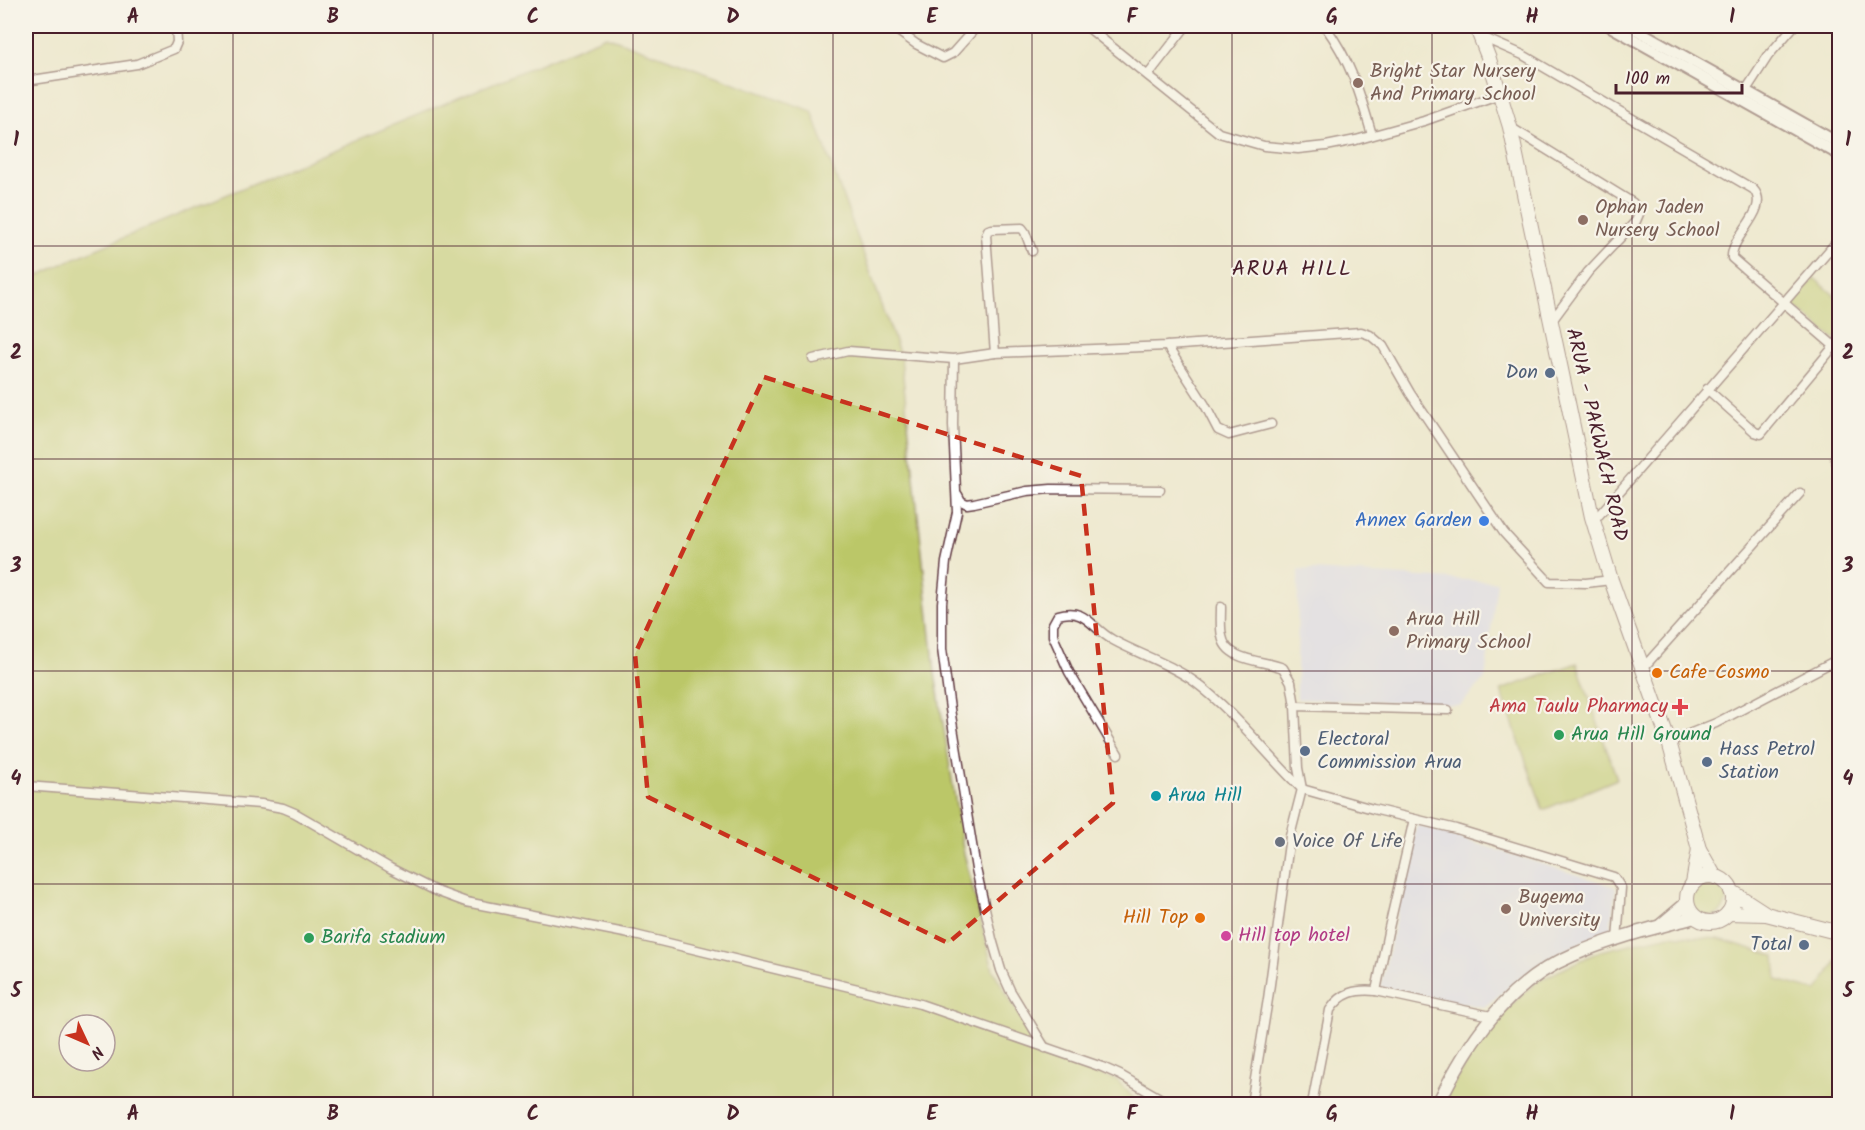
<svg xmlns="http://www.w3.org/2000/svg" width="1865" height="1130" font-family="Kalam,sans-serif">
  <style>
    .built { fill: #d7d7f8 }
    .green { fill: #bbc768; stroke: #82734a; stroke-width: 1.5; fill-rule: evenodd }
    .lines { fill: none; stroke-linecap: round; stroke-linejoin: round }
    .minor-casing { stroke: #633d44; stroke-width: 11 }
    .tertiary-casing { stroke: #633d44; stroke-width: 14 }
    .secondary-casing { stroke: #633d44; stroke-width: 15 }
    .primary-casing { stroke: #633d44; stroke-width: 16 }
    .minor { stroke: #fff; stroke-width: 8 }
    .tertiary { stroke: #fff; stroke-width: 10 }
    .secondary { stroke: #fff; stroke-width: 12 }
    .primary { stroke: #fff; stroke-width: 14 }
    .marked { fill: none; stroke: #c8321e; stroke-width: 4.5; stroke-dasharray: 12 8; stroke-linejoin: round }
    .grid { fill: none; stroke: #4a1f2b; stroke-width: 1.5; stroke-opacity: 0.55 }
    .education-dot { fill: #8d6e63; stroke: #f7f3e8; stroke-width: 2 }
    .service-dot { fill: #5c6f8a; stroke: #f7f3e8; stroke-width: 2 }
    .shop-dot { fill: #3f7fe0; stroke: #f7f3e8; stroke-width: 2 }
    .food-dot { fill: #e8710a; stroke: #f7f3e8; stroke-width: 2 }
    .health-dot { fill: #e0444e; stroke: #f7f3e8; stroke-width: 2 }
    .leisure-dot { fill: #2e9e5b; stroke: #f7f3e8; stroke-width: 2 }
    .culture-dot { fill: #0f9aa8; stroke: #f7f3e8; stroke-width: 2 }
    .worship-dot { fill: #6b7280; stroke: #f7f3e8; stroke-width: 2 }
    .hotel-dot { fill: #d1479c; stroke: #f7f3e8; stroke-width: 2 }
    .labels { text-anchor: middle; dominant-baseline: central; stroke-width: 4.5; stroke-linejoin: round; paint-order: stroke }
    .education-label { font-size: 20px; fill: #785e54; stroke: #f7f3e8; text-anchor: start }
    .service-label { font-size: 20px; fill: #4e5e75; stroke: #f7f3e8; text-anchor: end }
    .street-label { font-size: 20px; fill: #4a1f2b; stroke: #f7f3e8 }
    .shop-label { font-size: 20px; fill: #366cbe; stroke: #f7f3e8; text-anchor: end }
    .food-label { font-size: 20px; fill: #c56008; stroke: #f7f3e8; text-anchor: start }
    .health-label { font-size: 20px; fill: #be3a42; stroke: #f7f3e8; text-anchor: end }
    .leisure-label { font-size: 20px; fill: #27864d; stroke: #f7f3e8; text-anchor: start }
    .culture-label { font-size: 20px; fill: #0d838f; stroke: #f7f3e8; text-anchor: start }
    .worship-label { font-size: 20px; fill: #5b616d; stroke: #f7f3e8; text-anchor: start }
    .hotel-label { font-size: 20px; fill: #b23c85; stroke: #f7f3e8; text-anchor: start }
    .quarter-label { font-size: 22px; letter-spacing: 1.5px; fill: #4a1f2b; stroke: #f7f3e8 }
    .neatline { fill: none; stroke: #4a1f2b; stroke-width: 2 }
    .grid-label { font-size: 20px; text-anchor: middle; font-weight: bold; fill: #4a1f2b }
  </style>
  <rect width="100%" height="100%" fill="#f7f3e8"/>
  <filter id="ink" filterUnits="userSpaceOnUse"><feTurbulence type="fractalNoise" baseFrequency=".0167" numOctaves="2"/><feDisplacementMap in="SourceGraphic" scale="12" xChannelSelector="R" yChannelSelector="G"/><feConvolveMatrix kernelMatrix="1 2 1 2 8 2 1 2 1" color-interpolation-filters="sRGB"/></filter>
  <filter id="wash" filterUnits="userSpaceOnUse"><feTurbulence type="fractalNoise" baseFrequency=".008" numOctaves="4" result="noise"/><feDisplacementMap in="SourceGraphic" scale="24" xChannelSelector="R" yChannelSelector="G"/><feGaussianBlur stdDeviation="1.35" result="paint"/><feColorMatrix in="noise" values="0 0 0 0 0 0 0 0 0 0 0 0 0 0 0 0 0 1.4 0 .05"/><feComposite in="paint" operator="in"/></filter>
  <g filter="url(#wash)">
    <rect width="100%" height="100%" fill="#eee9d0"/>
    <g class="built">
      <polygon points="1298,569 1497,582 1485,679 1460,705 1297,699"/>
      <polygon points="1417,825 1616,887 1610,931 1565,950 1531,971 1484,1007 1380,989"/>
    </g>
    <g class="green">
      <path d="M606,36L812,111L901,358L935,673L963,849L993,970L1031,1036L1052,1059L1117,1080L1139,1104H26V282L68,261ZM69,1025H105V1061H69Z"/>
      <polygon points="1814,278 1839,299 1839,335 1835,340 1792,304"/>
      <polygon points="1577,663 1617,779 1543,810 1501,690"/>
      <circle cx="1708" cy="899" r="18"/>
      <polygon points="1670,935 1719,939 1775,956 1777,980 1817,991 1839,957 1839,1104 1441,1104 1489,1025 1538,981 1600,951"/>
    </g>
  </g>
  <g filter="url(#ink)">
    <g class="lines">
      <defs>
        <g id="minor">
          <polyline points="891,26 916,44 943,58 953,53 977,26"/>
          <polyline points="1086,26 1219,133 1264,146 1298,149 1326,146 1356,140 1424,121 1500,94"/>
          <path d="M1325,26C1351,62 1360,93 1372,135"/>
          <path d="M1482,37L1523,55L1753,189C1772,209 1730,236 1732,258L1834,346"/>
          <polyline points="1148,75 1186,26"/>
          <polyline points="26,81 137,64 174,49 177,42 176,26"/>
          <polyline points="1746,90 1768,56 1794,26"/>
          <polyline points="1510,127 1633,203 1639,214 1636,221 1588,272 1551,322"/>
          <polyline points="1167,346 1205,405 1218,430 1229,435 1271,424"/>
          <polyline points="995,353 986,235 988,230 992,229 1022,228 1025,232 1032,251"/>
          <polyline points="813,359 848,351 954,359 995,353 1167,346 1361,332 1370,335 1383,346 1410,393 1504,533 1549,582 1586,583 1611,580"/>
          <polyline points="954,359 953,425 957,512 946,562 942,603 942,649 950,709 976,869 992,939 1001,970 1010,990 1045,1048"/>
          <polyline points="1707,389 1755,432 1761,434 1840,339"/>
          <polyline points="1840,447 1835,459 1840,470"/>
          <polyline points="958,495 961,501 967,504 974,503 1027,491 1051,489 1160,490"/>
          <polyline points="1592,517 1599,515 1840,238"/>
          <path d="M1221,607C1221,616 1220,627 1222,636C1226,662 1265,660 1283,668L1291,682L1295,706"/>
          <polyline points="1643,668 1800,493"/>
          <polyline points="1669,742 1716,723 1840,658"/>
          <path d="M1118,754L1069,672L1053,636V624L1058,615C1086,607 1091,628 1113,640C1140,655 1169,663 1195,682C1235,712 1266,754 1302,789"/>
          <polyline points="26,786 261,804 283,808 295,813 390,868 436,891 466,902 635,935 920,1004 1102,1067 1120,1075 1170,1104"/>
          <polyline points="1302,789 1298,768 1295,706 1448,710"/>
          <polyline points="1376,991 1388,932 1414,819"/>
          <polyline points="1251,1104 1268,999 1290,836 1302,789 1373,809 1456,829 1614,877 1621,888 1617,940"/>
          <path d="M1312,1104L1330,1010C1342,992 1356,989 1376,991L1491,1016"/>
        </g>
        <g id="tertiary">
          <polyline points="1610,26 1840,155"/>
          <polyline points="1630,26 1840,144"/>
        </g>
        <g id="secondary">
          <polyline points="1661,925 1687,903"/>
          <path d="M1438,1104C1467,1043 1508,982 1573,955C1612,938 1654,928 1695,917"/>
        </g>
        <g id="primary">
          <polyline points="1476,26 1489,59 1510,127 1592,517 1611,580 1669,742 1699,849 1715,877"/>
          <circle cx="1710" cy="899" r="23"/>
          <polyline points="1693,883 1699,849"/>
          <polyline points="1731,891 1765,913"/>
          <polyline points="1728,913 1766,914 1840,933"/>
        </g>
      </defs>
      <use href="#minor" class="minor-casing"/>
      <use href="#tertiary" class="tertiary-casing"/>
      <use href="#secondary" class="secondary-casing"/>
      <use href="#primary" class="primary-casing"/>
      <use href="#minor" class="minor"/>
      <use href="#tertiary" class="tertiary"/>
      <use href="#secondary" class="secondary"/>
      <use href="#primary" class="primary"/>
    </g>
  </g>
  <path d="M0 0H1865V1130H0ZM764,377L1081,476L1113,803L948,943L648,797L635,654Z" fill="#eee9d0" fill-opacity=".55" fill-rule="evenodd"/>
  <path class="marked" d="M764,377L1081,476L1113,803L948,943L648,797L635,654Z"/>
  <path class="grid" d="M233,26V1104M433,26V1104M633,26V1104M833,26V1104M1032,26V1104M1232,26V1104M1432,26V1104M1632,26V1104M26,246H1840M26,459H1840M26,671H1840M26,884H1840"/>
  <g class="education-dot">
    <circle cx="1358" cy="83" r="6"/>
    <circle cx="1583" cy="220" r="6"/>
    <circle cx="1394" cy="631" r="6"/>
    <circle cx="1506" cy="909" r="6"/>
  </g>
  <g class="service-dot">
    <circle cx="1550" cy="373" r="6"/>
    <circle cx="1305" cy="751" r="6"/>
    <circle cx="1707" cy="762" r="6"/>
    <circle cx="1804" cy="945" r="6"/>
  </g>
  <circle class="shop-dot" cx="1484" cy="521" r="6"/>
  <g class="food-dot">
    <circle cx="1657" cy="673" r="6"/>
    <circle cx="1200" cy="918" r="6"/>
  </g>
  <path class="health-dot" d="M1677 698h6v6h6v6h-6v6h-6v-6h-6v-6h6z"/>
  <g class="leisure-dot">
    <circle cx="1559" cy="735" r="6"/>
    <circle cx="309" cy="938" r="6"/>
  </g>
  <circle class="culture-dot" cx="1156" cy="796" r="6"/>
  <circle class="worship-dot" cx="1280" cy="842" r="6"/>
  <circle class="hotel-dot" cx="1226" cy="936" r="6"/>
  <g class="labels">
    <g class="education-label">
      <text x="1370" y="72">Bright Star Nursery<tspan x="1370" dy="23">And Primary School</tspan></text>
      <text x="1595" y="208">Ophan Jaden<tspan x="1595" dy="23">Nursery School</tspan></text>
      <text x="1406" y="620">Arua Hill<tspan x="1406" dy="23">Primary School</tspan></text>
      <text x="1518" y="898">Bugema<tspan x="1518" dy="23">University</tspan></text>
    </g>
    <g class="service-label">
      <text x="1538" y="373">Don</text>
      <text x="1317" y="740" text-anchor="start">Electoral<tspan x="1317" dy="23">Commission Arua</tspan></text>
      <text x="1719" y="750" text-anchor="start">Hass Petrol<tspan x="1719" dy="23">Station</tspan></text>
      <text x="1792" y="945">Total</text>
    </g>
    <g class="street-label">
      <text transform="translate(1596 435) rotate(77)">ARUA - PAKWACH ROAD</text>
    </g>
    <g class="shop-label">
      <text x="1472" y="521">Annex Garden</text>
    </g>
    <g class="food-label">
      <text x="1669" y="673">Cafe Cosmo</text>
      <text x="1188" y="918" text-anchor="end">Hill Top</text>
    </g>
    <g class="health-label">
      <text x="1668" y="707">Ama Taulu Pharmacy</text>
    </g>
    <g class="leisure-label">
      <text x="1571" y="735">Arua Hill Ground</text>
      <text x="321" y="938">Barifa stadium</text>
    </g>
    <g class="culture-label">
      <text x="1168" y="796">Arua Hill</text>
    </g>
    <g class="worship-label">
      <text x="1292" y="842">Voice Of Life</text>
    </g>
    <g class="hotel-label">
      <text x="1238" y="936">Hill top hotel</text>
    </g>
    <g class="quarter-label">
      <text x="1292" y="269">ARUA HILL</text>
    </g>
  </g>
  <rect width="1865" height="1130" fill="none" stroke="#f7f3e8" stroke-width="66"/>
  <g transform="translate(87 1043) rotate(134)"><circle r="28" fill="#f7f3e8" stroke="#b29e9c" stroke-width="1.5"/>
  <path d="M0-4.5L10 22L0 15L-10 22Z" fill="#c8321e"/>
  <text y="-9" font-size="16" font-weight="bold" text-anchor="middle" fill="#4a1f2b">N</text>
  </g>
  <path d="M1616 84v9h126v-9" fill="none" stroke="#4a1f2b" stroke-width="3"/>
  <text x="1625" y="84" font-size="18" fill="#4a1f2b" stroke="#f7f3e8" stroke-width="4.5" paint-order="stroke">100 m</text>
  <rect x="33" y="33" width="1799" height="1064" class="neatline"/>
  <g class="grid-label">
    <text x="133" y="23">A</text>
    <text x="333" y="23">B</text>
    <text x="533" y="23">C</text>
    <text x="733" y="23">D</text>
    <text x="932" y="23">E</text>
    <text x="1132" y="23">F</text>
    <text x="1332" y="23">G</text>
    <text x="1532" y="23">H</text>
    <text x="1732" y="23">I</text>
    <text x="16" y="146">1</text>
    <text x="1848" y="146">1</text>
    <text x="16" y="359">2</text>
    <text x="1848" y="359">2</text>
    <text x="16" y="572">3</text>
    <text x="1848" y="572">3</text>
    <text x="16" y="785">4</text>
    <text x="1848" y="785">4</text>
    <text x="16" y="997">5</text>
    <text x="1848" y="997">5</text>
    <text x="133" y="1120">A</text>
    <text x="333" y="1120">B</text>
    <text x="533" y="1120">C</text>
    <text x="733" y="1120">D</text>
    <text x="932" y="1120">E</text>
    <text x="1132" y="1120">F</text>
    <text x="1332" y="1120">G</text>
    <text x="1532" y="1120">H</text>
    <text x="1732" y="1120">I</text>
  </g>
</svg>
